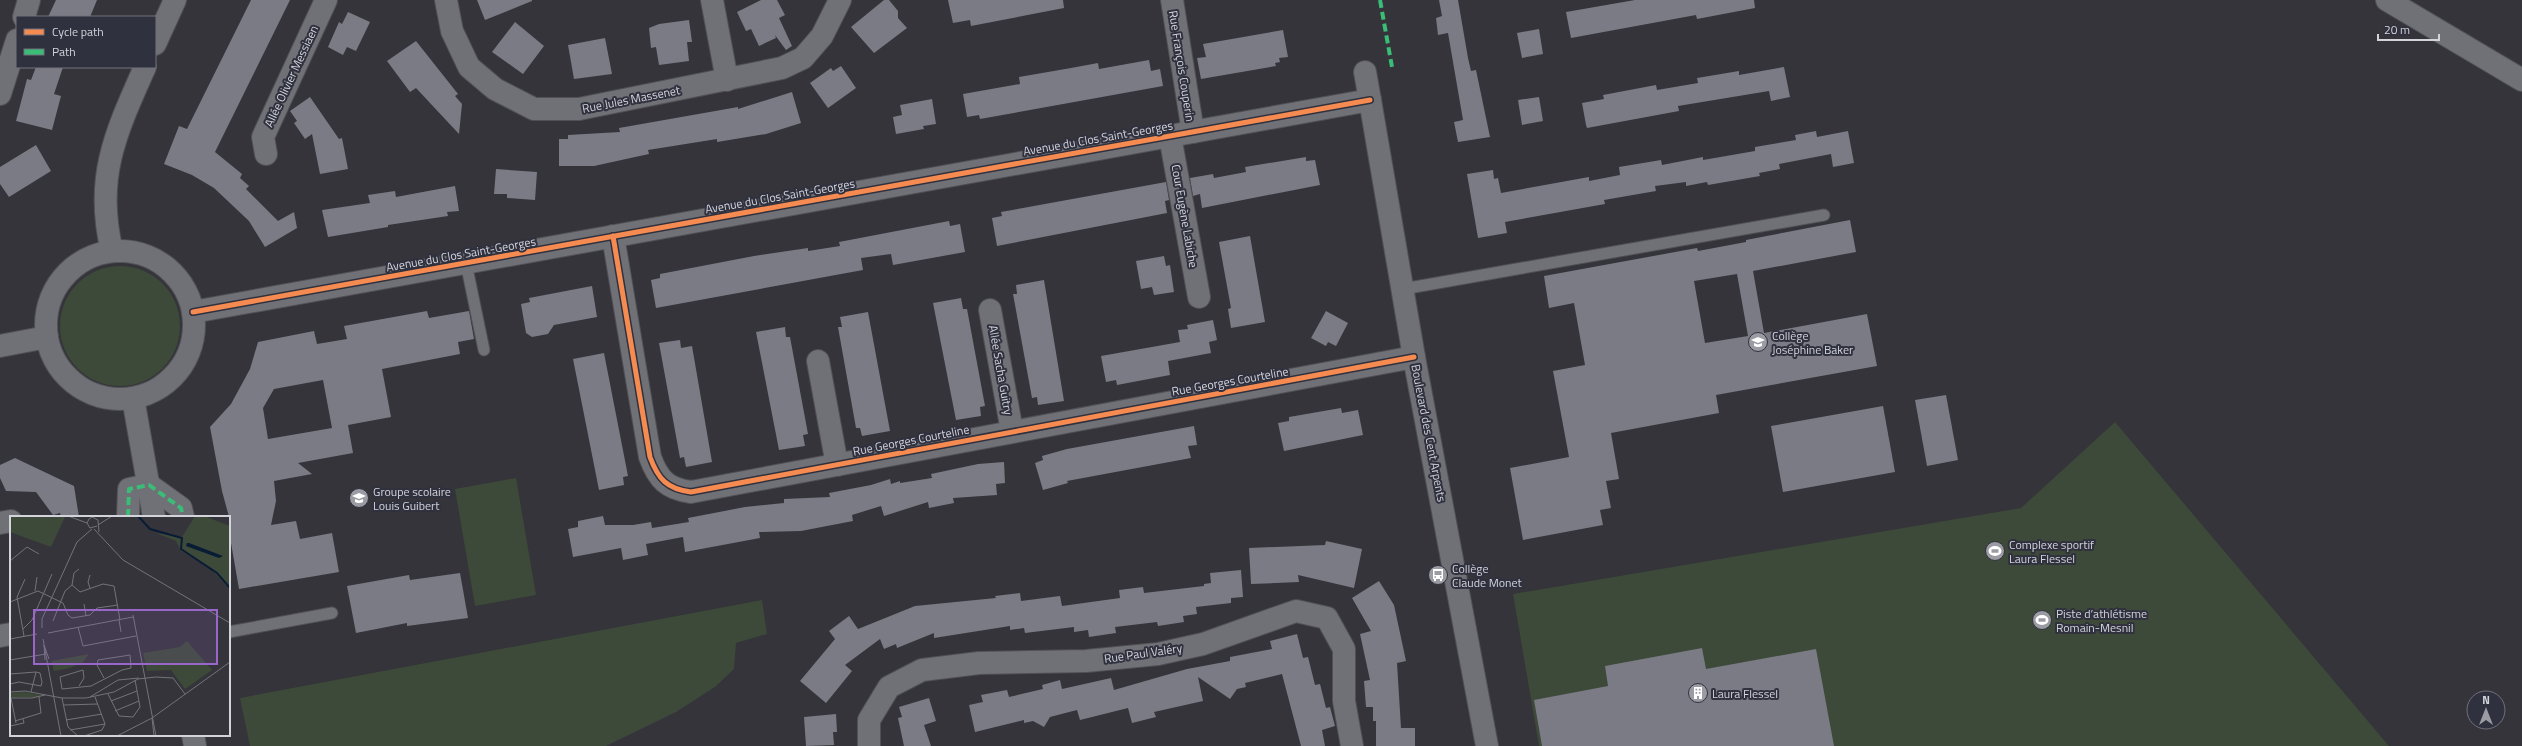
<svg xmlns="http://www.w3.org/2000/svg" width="2522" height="746" font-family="'Titillium Web',sans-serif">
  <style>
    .green { fill: #3d4939 }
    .building { fill: #7b7b86; fill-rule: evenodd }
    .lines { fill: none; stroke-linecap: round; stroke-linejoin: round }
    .lane-casing { stroke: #505056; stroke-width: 13 }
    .street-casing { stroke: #505056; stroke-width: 24 }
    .secondary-casing { stroke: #505056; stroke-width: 24 }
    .lane { stroke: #707176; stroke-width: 11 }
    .street { stroke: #707176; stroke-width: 22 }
    .secondary { stroke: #707176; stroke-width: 22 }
    .quiet { stroke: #3abd76; stroke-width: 4; stroke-dasharray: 8 4; stroke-linecap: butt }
    .cycleway-casing { stroke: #30313e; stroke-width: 8 }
    .cycleway { stroke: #f68b52; stroke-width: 5 }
    .labels { text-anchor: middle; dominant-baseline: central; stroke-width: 4; stroke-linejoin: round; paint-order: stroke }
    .street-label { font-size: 12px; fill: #d2d3db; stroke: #30313e }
    .poi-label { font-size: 12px; fill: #d2d3db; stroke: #30313e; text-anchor: start }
    .inset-river { fill: none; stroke: #091c35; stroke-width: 2 }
    .inset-road { fill: none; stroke: #73747a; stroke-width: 1 }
    .view { fill: #9966c9; fill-opacity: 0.15; stroke: #9966c9; stroke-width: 2 }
    .inset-edge { fill: none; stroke: #d2d3db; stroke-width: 2 }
  </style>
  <rect width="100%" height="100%" fill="#34343a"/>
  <g class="green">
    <circle cx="120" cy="326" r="60"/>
    <polygon points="2115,422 2389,746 1539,746 1513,594 2021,508"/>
    <polygon points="516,478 536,595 475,606 455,489"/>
    <polygon points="762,600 767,634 736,643 734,669 715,687 676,712 606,746 250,746 240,698"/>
  </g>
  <g class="building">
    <polygon points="56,0 97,0 90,17 48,17"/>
    <polygon points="251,0 290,0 215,152 242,174 240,178 249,186 246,189 278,221 294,212 297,228 265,247 249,221 214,188 192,175 164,164 179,126 187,129"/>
    <polygon points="477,0 532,0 532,1 485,20"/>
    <polygon points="761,0 777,0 785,15 779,18 792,46 786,50 775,35 776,38 759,46 751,29 746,31 737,12"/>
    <polygon points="884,0 889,0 898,11 898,18 907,28 874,53 851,27"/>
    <polygon points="948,0 1063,0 1064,8 971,26 970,20 953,23"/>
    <polygon points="1439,0 1458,0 1468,58 1471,71 1476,70 1490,137 1458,142 1454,122 1463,120 1448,33 1438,35 1436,18 1442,16"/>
    <polygon points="1635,0 1754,0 1755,8 1697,19 1696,15 1571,38 1566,12"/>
    <polygon points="348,12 370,22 356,51 347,47 343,55 328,47 339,22 342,24"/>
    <polygon points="689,20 692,42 687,42 689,61 659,65 656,47 651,48 649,28 659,24"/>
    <polygon points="515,22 544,46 523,74 492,52"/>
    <polygon points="1539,29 1543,54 1522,58 1517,33"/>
    <polygon points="1283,30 1288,57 1279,58 1280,62 1275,63 1276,66 1201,79 1197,58 1206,57 1203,44"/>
    <polygon points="605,38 612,74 574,79 568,45"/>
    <polygon points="416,41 458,94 455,96 462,104 459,134 416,88 410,92 387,61"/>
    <polygon points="1149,60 1151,71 1160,69 1163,86 980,119 979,115 967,117 963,94 1020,84 1019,77 1071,68 1098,63 1099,69"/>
    <polygon points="841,66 856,88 828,108 810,83 831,68 833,71"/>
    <polygon points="36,67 63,67 54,94 61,96 52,130 16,121 27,79 31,80"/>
    <polygon points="1784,67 1790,97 1771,101 1769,91 1678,106 1679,111 1587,128 1586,125 1582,103 1604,99 1603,95 1656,85 1657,90 1698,83 1697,78 1739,71 1739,75"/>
    <polygon points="792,92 801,123 766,134 717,142 717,139 648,150 649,154 594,166 559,166 559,139 568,139 568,135 620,132 619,128 738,107 738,109"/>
    <polygon points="310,97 339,139 342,138 348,169 320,174 312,134 305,139 294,123 297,121 290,111"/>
    <polygon points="1539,97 1543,121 1522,125 1518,100"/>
    <polygon points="932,99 936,124 923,126 924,129 896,134 893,117 902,115 900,105"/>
    <polygon points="1816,131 1817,137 1848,131 1854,163 1833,167 1831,154 1779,164 1780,169 1759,173 1760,176 1708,185 1707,182 1686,186 1686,182 1655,186 1656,191 1604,200 1605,204 1505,222 1507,233 1478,238 1467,174 1493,170 1494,179 1498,178 1501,193 1589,177 1589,181 1620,175 1619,167 1661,160 1662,165 1703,157 1703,160 1755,151 1755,147 1796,140 1795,135"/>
    <polygon points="36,145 51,171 9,197 0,184 0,167"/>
    <polygon points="1306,157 1306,161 1315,160 1320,185 1202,208 1200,194 1193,196 1190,178 1213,174 1214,178 1246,172 1245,167"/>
    <polygon points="496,169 537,172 535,200 507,198 507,194 494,194"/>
    <polygon points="1166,182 1169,200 1165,201 1167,213 997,246 992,218 1002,216 1001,212"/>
    <polygon points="455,186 459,211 447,212 448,216 388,225 388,227 328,237 322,210 370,203 368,195 395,191 396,197"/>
    <path d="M1850,220L1856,252L1753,271L1764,333L1867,314L1877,366L1716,395L1719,413L1611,433L1619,479L1606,481L1611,508L1600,510L1603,525L1523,540L1510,468L1569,457L1553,371L1585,365L1574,303L1549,308L1544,276L1697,248L1698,251L1746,242V240ZM1737,274L1748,336L1705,343L1694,281Z"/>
    <polygon points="949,221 950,226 960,224 965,252 893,265 891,254 861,258 863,270 656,308 651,280 660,278 660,274 754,256 808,248 808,251 840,246 839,242"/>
    <polygon points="1250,236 1265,322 1231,328 1228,309 1231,308 1219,242"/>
    <polygon points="1164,256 1166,266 1170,265 1174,292 1154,295 1152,287 1141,289 1136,261"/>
    <polygon points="1044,280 1064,401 1038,405 1037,397 1032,398 1013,294 1017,294 1016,285"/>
    <polygon points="592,286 597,317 554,325 548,334 532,337 526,333 521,304 530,302 529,298"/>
    <polygon points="961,298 963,309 967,309 985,406 980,407 981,416 956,420 933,303"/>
    <path d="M427,311L429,318L469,311L474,339L458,342L460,354L382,369L391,417L348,425L353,453L298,463L312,474L274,481L276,501L271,525L296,521L300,539L332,533L339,572L239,589L231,543L229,517L222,491L210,427L231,404L250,369L258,342L314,331L317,344L347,339L344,326ZM323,380L332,428L268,439L263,408L274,389Z"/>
    <polygon points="1326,311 1348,323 1336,346 1328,342 1326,346 1311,338"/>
    <polygon points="868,312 890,431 862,436 860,428 856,428 838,327 842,327 840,317"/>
    <polygon points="1213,320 1217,340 1209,342 1211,353 1168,361 1170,375 1117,385 1116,380 1106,382 1101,356 1180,342 1178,330 1188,329 1187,325"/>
    <polygon points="785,327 786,337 790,337 808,434 803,435 805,446 779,450 756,332"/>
    <polygon points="680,340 681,348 692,346 712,462 686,467 684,457 680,458 659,343"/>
    <polygon points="604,353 628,476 623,477 624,485 599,490 573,359"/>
    <polygon points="1946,395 1958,460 1927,466 1915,400"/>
    <polygon points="1883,406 1895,472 1783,492 1771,426"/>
    <polygon points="1341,408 1342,413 1358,410 1363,435 1284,451 1278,423 1289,421 1289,417"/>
    <polygon points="1194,426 1197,445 1188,446 1191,458 1067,481 1068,483 1043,490 1035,463 1043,460 1042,456 1067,449"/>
    <polygon points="15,458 74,486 79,517 61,517 60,513 53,515 36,492 6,491 0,478 0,465"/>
    <polygon points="1004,462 1005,483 996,484 997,495 953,498 954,503 929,508 928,502 884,516 881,506 852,515 853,521 801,531 759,532 760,538 685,552 683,537 646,544 648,555 623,560 621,548 573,557 568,529 578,527 578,521 603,516 605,525 633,525 651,522 652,528 689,522 688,518 745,507 784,503 784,499 830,497 829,493 871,485 890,479 891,484 900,481 900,483 932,478 931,474 978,464"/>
    <polygon points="1326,541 1362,549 1354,588 1298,575 1299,582 1251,584 1249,548 1325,545"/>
    <polygon points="1241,570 1243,597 1231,598 1231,603 1196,607 1197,614 1183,616 1184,622 1158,626 1157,622 1115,627 1116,633 1089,637 1088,630 1074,632 1074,627 1025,633 1024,628 1010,630 1010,626 934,638 934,633 897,648 896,644 884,649 880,639 845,665 852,671 826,703 800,681 835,639 829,631 849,616 858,629 915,606 996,598 995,596 1020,593 1021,601 1060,596 1062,606 1120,598 1119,590 1143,587 1144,593 1204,586 1204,584 1211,583 1210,573"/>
    <polygon points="460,573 468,618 407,626 407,623 356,633 347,586 409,575 410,580"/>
    <polygon points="1379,581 1394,605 1406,661 1397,663 1401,728 1415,728 1415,746 1376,746 1376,721 1373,721 1373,707 1366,707 1364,681 1370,680 1360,634 1371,631 1352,598"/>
    <polygon points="1297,634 1303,658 1308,657 1315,685 1320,684 1326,708 1330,707 1335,726 1322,730 1325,746 1301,746 1282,674 1245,683 1246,687 1237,689 1230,699 1198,677 1203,701 1154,712 1156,717 1132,723 1128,708 1080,720 1077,710 1050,717 1044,727 1033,721 1024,723 1024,720 975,732 969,705 983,702 981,695 1007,690 1009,697 1043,689 1042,685 1060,680 1062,689 1111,678 1114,690 1187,669 1230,661 1230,657 1272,649 1270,641"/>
    <polygon points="1702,648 1706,669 1816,649 1834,746 1542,746 1534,700 1608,686 1605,666"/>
    <polygon points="929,698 936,721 924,725 931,746 904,746 898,718 902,717 899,707"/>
    <polygon points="836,714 837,732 833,732 834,745 806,746 804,717"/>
  </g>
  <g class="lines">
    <defs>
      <g id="lane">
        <polyline points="466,263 484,350"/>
        <polyline points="1403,289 1824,215"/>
        <polyline points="229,632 332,613"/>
      </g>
      <g id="street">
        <polyline points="446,0 452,31 469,67 495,89 534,109 579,109 782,68 803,58 822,36 840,0"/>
        <polyline points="712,0 727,80"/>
        <polyline points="1172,0 1193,132"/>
        <polyline points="24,17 29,0"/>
        <polyline points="0,94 17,40"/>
        <polyline points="1170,136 1199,297"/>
        <polyline points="266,154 263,137 326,0"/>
        <path d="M613,236L650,457C658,479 667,489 691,492L1414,357"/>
        <polyline points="990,310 1012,431"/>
        <polyline points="193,312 1370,100 1365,72"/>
        <polyline points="818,361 837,465"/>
        <polyline points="128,517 129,489 149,485 181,508 183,517"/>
        <polyline points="0,523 11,521"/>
        <polyline points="0,636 11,634"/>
        <polyline points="869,746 869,720 889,687 922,670 979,663 1086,661 1158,654 1203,644 1296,611 1327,618 1344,649 1344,701 1352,746"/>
      </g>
      <g id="secondary">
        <polyline points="2387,0 2522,80"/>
        <polyline points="155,44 175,0"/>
        <polyline points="1370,100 1414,357 1487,746"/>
        <path d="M112,251C94,178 116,132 145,67"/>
        <circle cx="120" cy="325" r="74"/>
        <polyline points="0,346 47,337"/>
        <polyline points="133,398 154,517"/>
        <polyline points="193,735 195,746"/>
      </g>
    </defs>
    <use href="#lane" class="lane-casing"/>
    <use href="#street" class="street-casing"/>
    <use href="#secondary" class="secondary-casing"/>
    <use href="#lane" class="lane"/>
    <use href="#street" class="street"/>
    <use href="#secondary" class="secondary"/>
    <g class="quiet">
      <polyline points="1380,0 1392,67"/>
      <polyline points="128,517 129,489 149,485 181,508 183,517"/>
    </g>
    <defs>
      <g id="cycleway">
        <path d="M613,236L650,457C658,479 667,489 691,492L1414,357"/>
        <polyline points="193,312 1370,100"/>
      </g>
    </defs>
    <use href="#cycleway" class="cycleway-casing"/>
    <use href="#cycleway" class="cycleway"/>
  </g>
  <defs>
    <symbol id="school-disc" viewBox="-11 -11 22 22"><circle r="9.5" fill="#9b9ba3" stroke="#30313e"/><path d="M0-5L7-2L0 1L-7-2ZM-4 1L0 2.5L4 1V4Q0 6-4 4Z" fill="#fff"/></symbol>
    <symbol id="stadium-disc" viewBox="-11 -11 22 22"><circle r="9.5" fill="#9b9ba3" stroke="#30313e"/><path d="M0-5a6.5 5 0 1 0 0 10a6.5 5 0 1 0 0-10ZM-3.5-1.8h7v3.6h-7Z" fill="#fff"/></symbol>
    <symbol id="bus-disc" viewBox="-11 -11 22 22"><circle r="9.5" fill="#9b9ba3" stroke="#30313e"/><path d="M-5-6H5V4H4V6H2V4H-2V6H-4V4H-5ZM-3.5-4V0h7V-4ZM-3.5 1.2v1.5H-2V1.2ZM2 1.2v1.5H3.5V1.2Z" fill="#fff"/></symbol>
    <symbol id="building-disc" viewBox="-11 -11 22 22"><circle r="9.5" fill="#9b9ba3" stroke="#30313e"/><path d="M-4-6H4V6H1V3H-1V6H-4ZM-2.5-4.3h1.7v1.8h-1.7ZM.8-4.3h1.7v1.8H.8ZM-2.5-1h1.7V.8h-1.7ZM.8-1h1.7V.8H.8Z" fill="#fff"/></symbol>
  </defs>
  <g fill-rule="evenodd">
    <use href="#school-disc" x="1747" y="331" width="22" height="22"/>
    <use href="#school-disc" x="348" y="487" width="22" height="22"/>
    <use href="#stadium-disc" x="1984" y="540" width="22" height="22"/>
    <use href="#bus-disc" x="1427" y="564" width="22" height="22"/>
    <use href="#stadium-disc" x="2031" y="609" width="22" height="22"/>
    <use href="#building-disc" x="1687" y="682" width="22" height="22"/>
  </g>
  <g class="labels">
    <g class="street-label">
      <text transform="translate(1182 66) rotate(81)">Rue François Couperin</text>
      <text transform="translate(291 76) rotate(-65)">Allée Olivier Messiaen</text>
      <text transform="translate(631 99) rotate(-11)">Rue Jules Massenet</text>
      <text transform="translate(1098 138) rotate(-10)">Avenue du Clos Saint-Georges</text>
      <text transform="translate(780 196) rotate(-10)">Avenue du Clos Saint-Georges</text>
      <text transform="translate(1185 216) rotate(80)">Cour Eugène Labiche</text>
      <text transform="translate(461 254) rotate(-10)">Avenue du Clos Saint-Georges</text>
      <text transform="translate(1001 370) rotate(80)">Allée Sacha Guitry</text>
      <text transform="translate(1230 381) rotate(-10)">Rue Georges Courteline</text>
      <text transform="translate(1429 433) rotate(79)">Boulevard des Cent Arpents</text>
      <text transform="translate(911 440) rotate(-11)">Rue Georges Courteline</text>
      <text transform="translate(1143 653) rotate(-8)">Rue Paul Valéry</text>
    </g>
    <g class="poi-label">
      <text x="1772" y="335">Collège<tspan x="1772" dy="14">Joséphine Baker</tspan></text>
      <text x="373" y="491">Groupe scolaire<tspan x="373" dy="14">Louis Guibert</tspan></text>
      <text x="2009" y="544">Complexe sportif<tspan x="2009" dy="14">Laura Flessel</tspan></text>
      <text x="1452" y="568">Collège<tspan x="1452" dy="14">Claude Monet</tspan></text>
      <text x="2056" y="613">Piste d’athlétisme<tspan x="2056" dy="14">Romain-Mesnil</tspan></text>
      <text x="1712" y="693">Laura Flessel</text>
    </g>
  </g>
  <g transform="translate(10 516)">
    <rect width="220" height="220" fill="#34343a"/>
    <path d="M0,0H51L55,1L41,31L0,16ZM185,0H194L220,10V74L201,53L171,35L166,25L146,17L172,21ZM177,125L202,154L175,173L161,154L137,155L133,137L170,131ZM79,138L73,146L60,152L44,155L41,145ZM14,176L30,179L31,181H0V177Z" fill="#3d4939"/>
    <path d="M177,27H179L213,40L209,42L176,30Z" fill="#091c35"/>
    <path class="inset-river" d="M128,0L140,13L172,22L171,33L207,57L220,72"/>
    <path class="inset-road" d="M58,0L77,7M88,9L102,0M87,10L80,12L77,7L79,3L82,1L88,4L89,16M84,13L113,44L220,107M0,45L17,31L29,38M80,59L78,66L80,72M62,69L70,76L93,68L104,70L110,104M62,69L64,57L69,53M25,75L27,61M0,86L28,75L53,87L58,99L62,102L80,99L87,92L108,89M74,88L76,100M123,99L146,220M109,104L111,116M43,105L55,75L62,69M68,111L73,130L126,120M32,112V103L67,26L82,13M13,113L22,104L42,58M38,117L123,101M14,120L7,81L15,63M0,123L27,118M33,123L51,220M34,129L35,144M34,129L39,143M0,144L36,138M0,158L26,156L30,157L32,166L31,170L9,166L0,168M69,170L74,162L73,154L50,161L52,173L81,170L112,154L121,152L120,139L88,144L87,149L94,162M0,176L15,175L52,182H76L104,176L128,163L146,161L163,162L175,178M21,176L26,156M98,178L109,200L123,201L130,191L125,164M80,181L108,164L129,162M0,182H22L35,179M1,182L6,207M52,182L58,211L68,220M101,185L127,175M54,189L88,188M105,195L129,185M142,202L144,220M56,204L92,198M5,205L31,197L29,181M0,210L14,207L13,203M60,214L95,208M74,220L92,214L95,208L85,181M107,220L142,202L220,146"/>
    <path class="view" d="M24,94H207V148H24Z"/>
    <rect width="220" height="220" class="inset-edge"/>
  </g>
  <rect x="16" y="16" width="140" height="52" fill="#30313e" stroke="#71727d"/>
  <rect x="24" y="29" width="20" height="6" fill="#f68b52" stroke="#71727d"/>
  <text x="52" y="36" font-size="12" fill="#d2d3db">Cycle path</text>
  <rect x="24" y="49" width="20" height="6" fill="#3abd76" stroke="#71727d"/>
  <text x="52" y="56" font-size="12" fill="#d2d3db">Path</text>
  <g transform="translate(2486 710)"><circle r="19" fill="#30313e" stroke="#71727d"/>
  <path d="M0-3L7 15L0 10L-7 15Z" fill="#9b9ba3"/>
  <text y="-6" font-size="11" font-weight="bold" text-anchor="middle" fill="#d2d3db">N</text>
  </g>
  <path d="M2378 34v6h61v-6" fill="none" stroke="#d2d3db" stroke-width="2"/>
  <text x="2384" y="34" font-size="12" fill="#d2d3db" stroke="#30313e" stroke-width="3" paint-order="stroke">20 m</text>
</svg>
